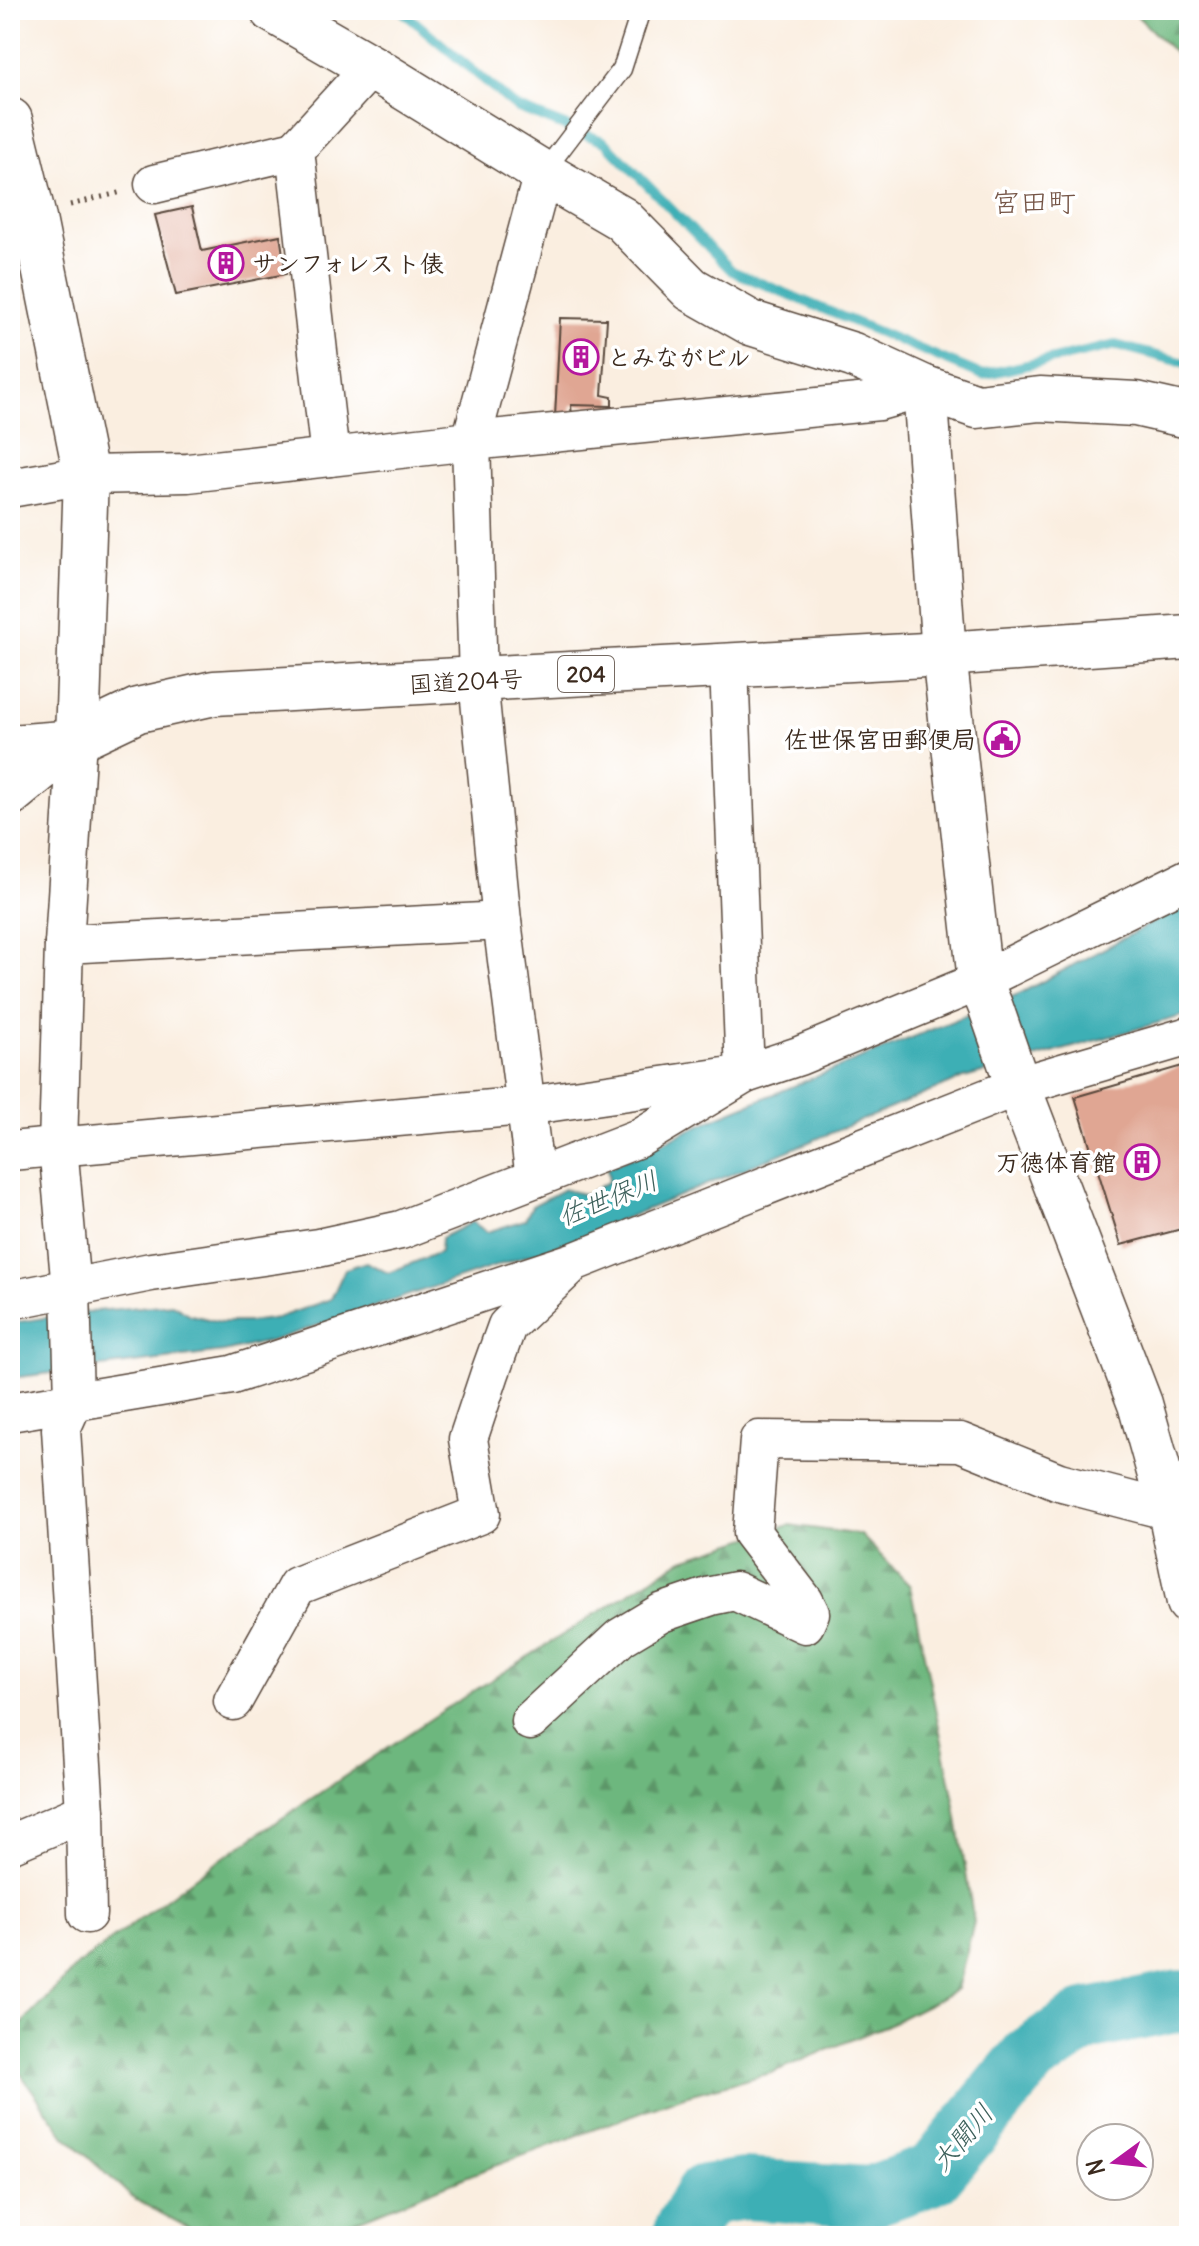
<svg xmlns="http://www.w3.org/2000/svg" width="1199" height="2246" font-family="Delius,'Klee One',sans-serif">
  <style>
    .forest { fill: url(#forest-firs); stroke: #54704e; stroke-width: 2 }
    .water { fill: #3dafb5; stroke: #3c6c6a; stroke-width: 2 }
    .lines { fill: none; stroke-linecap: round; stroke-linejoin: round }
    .stream { stroke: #3dafb5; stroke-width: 10 }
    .river { stroke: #3dafb5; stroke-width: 62 }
    .building { fill: #e0a693 }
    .service-casing { stroke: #58473b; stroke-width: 21 }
    .minor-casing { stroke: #58473b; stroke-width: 41 }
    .tertiary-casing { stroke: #58473b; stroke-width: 47 }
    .trunk-casing { stroke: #58473b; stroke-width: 47 }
    .path { stroke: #58473b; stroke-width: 5; stroke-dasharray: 2 6; stroke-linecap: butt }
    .service { stroke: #fff; stroke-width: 18 }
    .minor { stroke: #fff; stroke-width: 38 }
    .tertiary { stroke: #fff; stroke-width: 44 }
    .trunk { stroke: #fff; stroke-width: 44 }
    .labels { text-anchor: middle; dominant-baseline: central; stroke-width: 7; stroke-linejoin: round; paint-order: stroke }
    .shield { fill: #fff; stroke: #766a62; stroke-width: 2 }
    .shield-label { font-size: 22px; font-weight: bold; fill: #3b2a1e }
    .poi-label { font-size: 24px; font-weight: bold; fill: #3b2a1e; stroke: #fff; text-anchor: start }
    .street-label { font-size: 24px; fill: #3b2a1e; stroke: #fff }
    .water-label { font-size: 26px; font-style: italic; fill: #3c5f5a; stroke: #fff }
    .quarter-label { font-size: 28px; fill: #755547; stroke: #fff }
  </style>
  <defs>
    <pattern id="forest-firs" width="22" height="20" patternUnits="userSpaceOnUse" patternTransform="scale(2)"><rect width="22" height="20" fill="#6db77e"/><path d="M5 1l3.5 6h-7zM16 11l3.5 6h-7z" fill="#5b9567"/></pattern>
  </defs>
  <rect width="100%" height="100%" fill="#fff"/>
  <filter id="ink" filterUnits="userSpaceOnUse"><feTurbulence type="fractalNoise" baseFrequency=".0125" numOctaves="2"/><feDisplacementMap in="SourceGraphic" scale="16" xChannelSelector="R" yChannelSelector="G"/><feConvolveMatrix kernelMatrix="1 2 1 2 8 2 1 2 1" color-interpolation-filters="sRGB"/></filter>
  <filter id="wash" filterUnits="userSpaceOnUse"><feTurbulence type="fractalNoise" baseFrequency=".006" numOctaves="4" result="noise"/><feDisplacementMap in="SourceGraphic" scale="32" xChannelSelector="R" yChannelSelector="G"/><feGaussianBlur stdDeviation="1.8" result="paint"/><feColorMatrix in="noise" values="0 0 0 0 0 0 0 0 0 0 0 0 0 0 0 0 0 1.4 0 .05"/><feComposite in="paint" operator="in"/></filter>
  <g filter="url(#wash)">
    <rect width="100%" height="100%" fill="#faeee0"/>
    <g class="forest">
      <polygon points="1131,10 1189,10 1189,67"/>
      <polygon points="789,1525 861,1535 910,1586 954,1800 974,1922 957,1990 885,2026 771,2073 684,2096 473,2174 318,2236 204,2236 134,2199 65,2136 20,2073 19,2027 78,1965 209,1867 450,1706 683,1559"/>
    </g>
    <polygon class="water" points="1189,903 1189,1014 961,1079 568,1242 274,1340 224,1352 10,1378 10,1323 85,1312 172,1304 191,1315 221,1322 249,1322 277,1318 331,1299 345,1269 366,1262 388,1273 440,1252 441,1238 472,1222 487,1232 525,1220 532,1206 564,1189 586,1195 609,1181 607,1168 713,1119 1021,993"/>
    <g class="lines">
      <polyline class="stream" points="401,10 516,107 605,142 732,271 982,375 1116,345 1189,364"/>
      <polyline class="river" points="684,2236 685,2228 705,2195 745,2189 869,2197 933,2174 1030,2057 1086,2020 1180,2001 1189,2002"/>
    </g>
    <g id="blocks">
      <g class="building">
        <polygon points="192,207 202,251 280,235 286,274 176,295 155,215"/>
        <polygon points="560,318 607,319 602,395 612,397 612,406 571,405 572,417 555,417"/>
        <polygon points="1189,1064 1189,1227 1121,1245 1075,1097"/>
      </g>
    </g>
  </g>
  <g filter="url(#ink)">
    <use href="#blocks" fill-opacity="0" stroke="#58473b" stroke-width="2"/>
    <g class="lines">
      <defs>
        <polyline id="service" points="543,173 622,69 641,10"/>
        <g id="minor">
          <polyline points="154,184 295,150"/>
          <polyline points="330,457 295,150 371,67"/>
          <polyline points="10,488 86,475 188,473 471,441 879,401 925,388"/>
          <polyline points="10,744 77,739 64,944 58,1146 71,1289 74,1400 61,1429 85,1812 87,1914"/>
          <polyline points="64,944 502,921"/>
          <polyline points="10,1151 525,1106 745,1074 799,1056 980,981 1189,878"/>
          <polyline points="535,1178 502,921 478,680 471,441 543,173"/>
          <polyline points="10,1300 151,1272 318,1248 401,1230 639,1138 745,1074 729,666"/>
          <polyline points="10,1412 232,1375 576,1261 1018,1086 1189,1036"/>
          <polyline points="233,1701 297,1586 481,1514 468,1439 490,1373 507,1326 568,1268"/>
          <polyline points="530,1721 621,1637 661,1613 711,1596 735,1591 805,1624 810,1613 804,1601 752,1533 759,1440 960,1442 1059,1482 1170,1511"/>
          <polyline points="10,1844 85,1812"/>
        </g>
        <g id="tertiary">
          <polyline points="272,10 371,67 543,173 622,219 691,289 751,323 853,355 925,388 977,406 1040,399 1136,404 1189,416"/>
          <polyline points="10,120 33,214 86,475 77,739"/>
          <polyline points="925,388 944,654 980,981 991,1008 1018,1086 1140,1404 1170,1511 1189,1602"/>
        </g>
        <polyline id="trunk" points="10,794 77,739 138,710 214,693 944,654 1189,637"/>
      </defs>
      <use href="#service" class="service-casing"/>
      <use href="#minor" class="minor-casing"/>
      <use href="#tertiary" class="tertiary-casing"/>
      <use href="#trunk" class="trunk-casing"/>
      <polyline class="path" points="70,205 122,192"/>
      <use href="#service" class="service"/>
      <use href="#minor" class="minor"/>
      <use href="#tertiary" class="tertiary"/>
      <use href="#trunk" class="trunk"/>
    </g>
  </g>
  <defs>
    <symbol id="building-ring" viewBox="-11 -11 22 22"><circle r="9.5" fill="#fff" stroke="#b5179e" stroke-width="1.5"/><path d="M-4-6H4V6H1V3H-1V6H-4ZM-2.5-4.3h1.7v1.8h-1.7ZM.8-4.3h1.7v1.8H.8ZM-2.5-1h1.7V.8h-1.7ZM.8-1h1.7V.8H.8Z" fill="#b5179e"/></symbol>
    <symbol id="civic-ring" viewBox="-11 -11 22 22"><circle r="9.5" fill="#fff" stroke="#b5179e" stroke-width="1.5"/><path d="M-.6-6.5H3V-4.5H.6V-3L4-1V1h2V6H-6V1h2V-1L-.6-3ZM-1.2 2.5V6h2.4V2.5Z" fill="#b5179e"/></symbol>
  </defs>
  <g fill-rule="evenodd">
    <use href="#building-ring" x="206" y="243" width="40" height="40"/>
    <use href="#building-ring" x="561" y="337" width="40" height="40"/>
    <use href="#civic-ring" x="982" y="719" width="40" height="40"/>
    <use href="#building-ring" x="1122" y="1142" width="40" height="40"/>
  </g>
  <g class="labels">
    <rect class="shield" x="558" y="656" width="56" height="36" rx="6"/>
    <g class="shield-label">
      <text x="586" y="674">204</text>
    </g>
    <g class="poi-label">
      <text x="252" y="263">サンフォレスト俵</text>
      <text x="607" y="357">とみながビル</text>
      <text x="976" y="739" text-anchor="end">佐世保宮田郵便局</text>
      <text x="1116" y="1162" text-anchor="end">万徳体育館</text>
    </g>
    <g class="street-label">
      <text transform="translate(466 681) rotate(-3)">国道204号</text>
    </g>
    <g class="water-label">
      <text transform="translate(608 1198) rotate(-22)">佐世保川</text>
      <text transform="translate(962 2137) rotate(-49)">大聞川</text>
    </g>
    <g class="quarter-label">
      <text x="1034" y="202">宮田町</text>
    </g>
  </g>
  <rect width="1199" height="2246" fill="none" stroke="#fff" stroke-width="40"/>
  <g transform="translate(1115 2162) rotate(255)"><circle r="38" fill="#ffffff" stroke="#b1aaa5" stroke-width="2"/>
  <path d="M0-6L14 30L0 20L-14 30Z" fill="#b5179e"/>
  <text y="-12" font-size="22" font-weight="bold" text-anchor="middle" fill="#3b2a1e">N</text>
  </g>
</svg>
